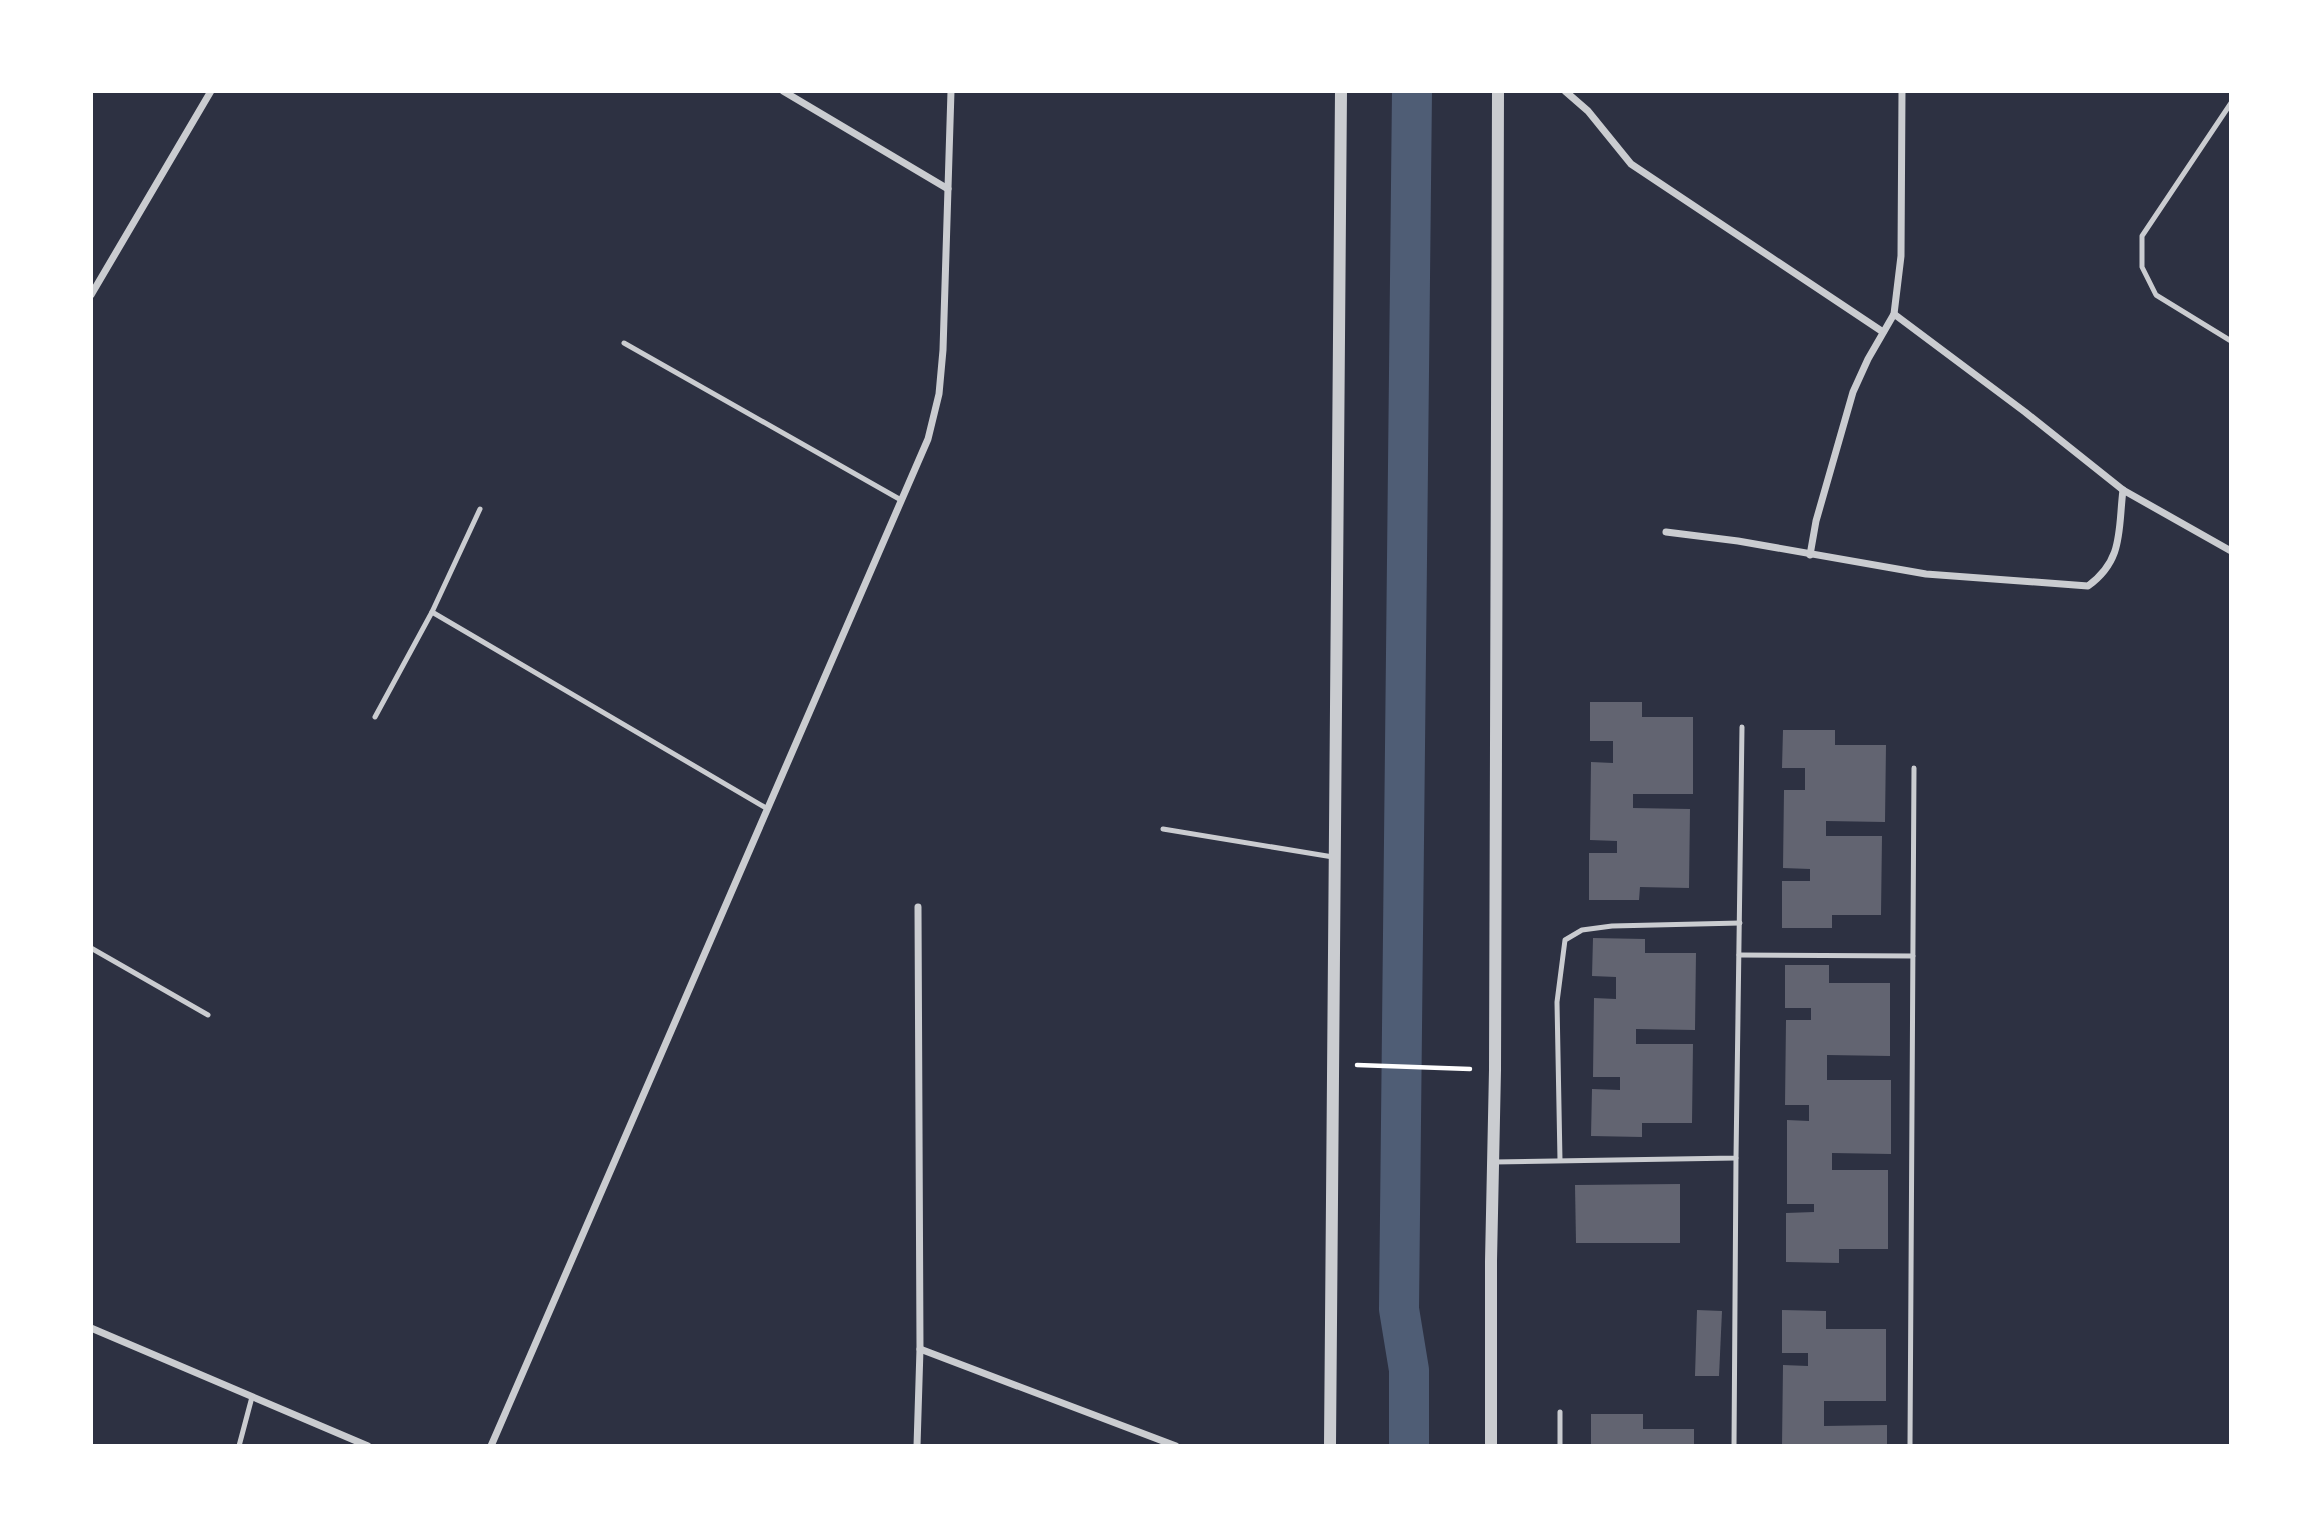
<svg xmlns="http://www.w3.org/2000/svg" width="2322" height="1537" font-family="'Open Sans',sans-serif">
  <style>
    .lines { fill: none; stroke-linecap: round; stroke-linejoin: round }
    .canal { stroke: #4f5d75; stroke-width: 40 }
    .building { fill: #626471 }
    .path { stroke: #fff; stroke-width: 4.5 }
    .service { stroke: #caccd0; stroke-width: 5 }
    .minor { stroke: #caccd0; stroke-width: 7 }
    .tertiary { stroke: #caccd0; stroke-width: 12 }
  </style>
  <rect width="100%" height="100%" fill="#2d3142"/>
  <g class="lines">
    <polyline class="canal" points="1409,1446 1409,1370 1399,1309 1412,91"/>
  </g>
  <g class="building">
    <polygon points="1590,702 1642,702 1642,717 1693,717 1693,794 1633,794 1633,808 1690,809 1689,888 1640,887 1639,900 1589,900 1589,853 1617,853 1617,841 1590,840 1591,762 1613,763 1613,741 1590,741"/>
    <polygon points="1783,730 1835,730 1835,745 1886,745 1885,822 1826,821 1826,836 1882,836 1881,915 1832,915 1832,928 1782,928 1782,881 1810,881 1810,869 1783,868 1784,790 1805,790 1805,768 1782,768"/>
    <polygon points="1593,938 1645,939 1645,953 1696,953 1695,1030 1636,1029 1636,1044 1693,1044 1692,1123 1642,1123 1642,1137 1591,1136 1592,1089 1620,1090 1620,1077 1593,1077 1594,998 1616,999 1616,977 1592,976"/>
    <polygon points="1785,965 1829,965 1829,983 1890,983 1890,1056 1827,1055 1827,1080 1891,1080 1891,1154 1832,1153 1832,1170 1888,1170 1888,1249 1839,1249 1839,1263 1786,1262 1786,1213 1814,1212 1814,1204 1787,1204 1787,1120 1809,1121 1809,1105 1785,1105 1786,1020 1811,1020 1811,1008 1785,1008"/>
    <polygon points="1680,1184 1680,1243 1576,1243 1575,1185"/>
    <polygon points="1697,1310 1722,1311 1719,1376 1695,1376"/>
    <polygon points="1782,1310 1826,1311 1826,1329 1886,1329 1886,1401 1824,1401 1824,1426 1887,1425 1887,1446 1782,1446 1783,1365 1808,1366 1808,1353 1782,1353"/>
    <polygon points="1591,1414 1643,1414 1643,1429 1694,1429 1694,1446 1591,1446"/>
  </g>
  <g class="lines">
    <polyline class="path" points="1357,1065 1470,1069"/>
    <g class="service">
      <polyline points="2231,103 2142,236 2142,267 2156,295 2231,341"/>
      <polyline points="624,343 901,500"/>
      <polyline points="432,612 766,808"/>
      <polyline points="375,717 432,612 480,509"/>
      <polyline points="1163,829 1333,857"/>
      <polyline points="91,948 208,1015"/>
      <polyline points="1739,955 1913,956"/>
      <polyline points="1560,1160 1557,1002 1565,940 1582,930 1612,926 1740,923"/>
      <polyline points="1494,1162 1736,1158 1742,727"/>
      <polyline points="1560,1412 1560,1446"/>
      <polyline points="239,1446 252,1397"/>
      <polyline points="1734,1446 1736,1158"/>
      <polyline points="1910,1446 1914,768"/>
    </g>
    <g class="minor">
      <polyline points="783,91 948,189"/>
      <polyline points="1565,91 1588,111 1631,164 1883,332"/>
      <polyline points="91,295 211,91"/>
      <polyline points="1894,314 2025,412 2123,490 2231,551"/>
      <path d="M1666,532L1738,541L1926,574L2088,586C2124,560 2118,530 2123,490"/>
      <polyline points="1810,555 1816,521 1853,392 1868,359 1894,314 1901,256 1902,91"/>
      <polyline points="91,1328 368,1446"/>
      <polyline points="920,1349 1176,1446"/>
      <polyline points="491,1446 928,439 939,394 943,350 951,91"/>
      <polyline points="917,1446 920,1349 918,907"/>
    </g>
    <g class="tertiary">
      <polyline points="1330,1446 1341,91"/>
      <polyline points="1491,1446 1491,1261 1495,1070 1498,91"/>
    </g>
  </g>
  <rect width="2322" height="1537" fill="none" stroke="#ffffff" stroke-width="186"/>
</svg>
